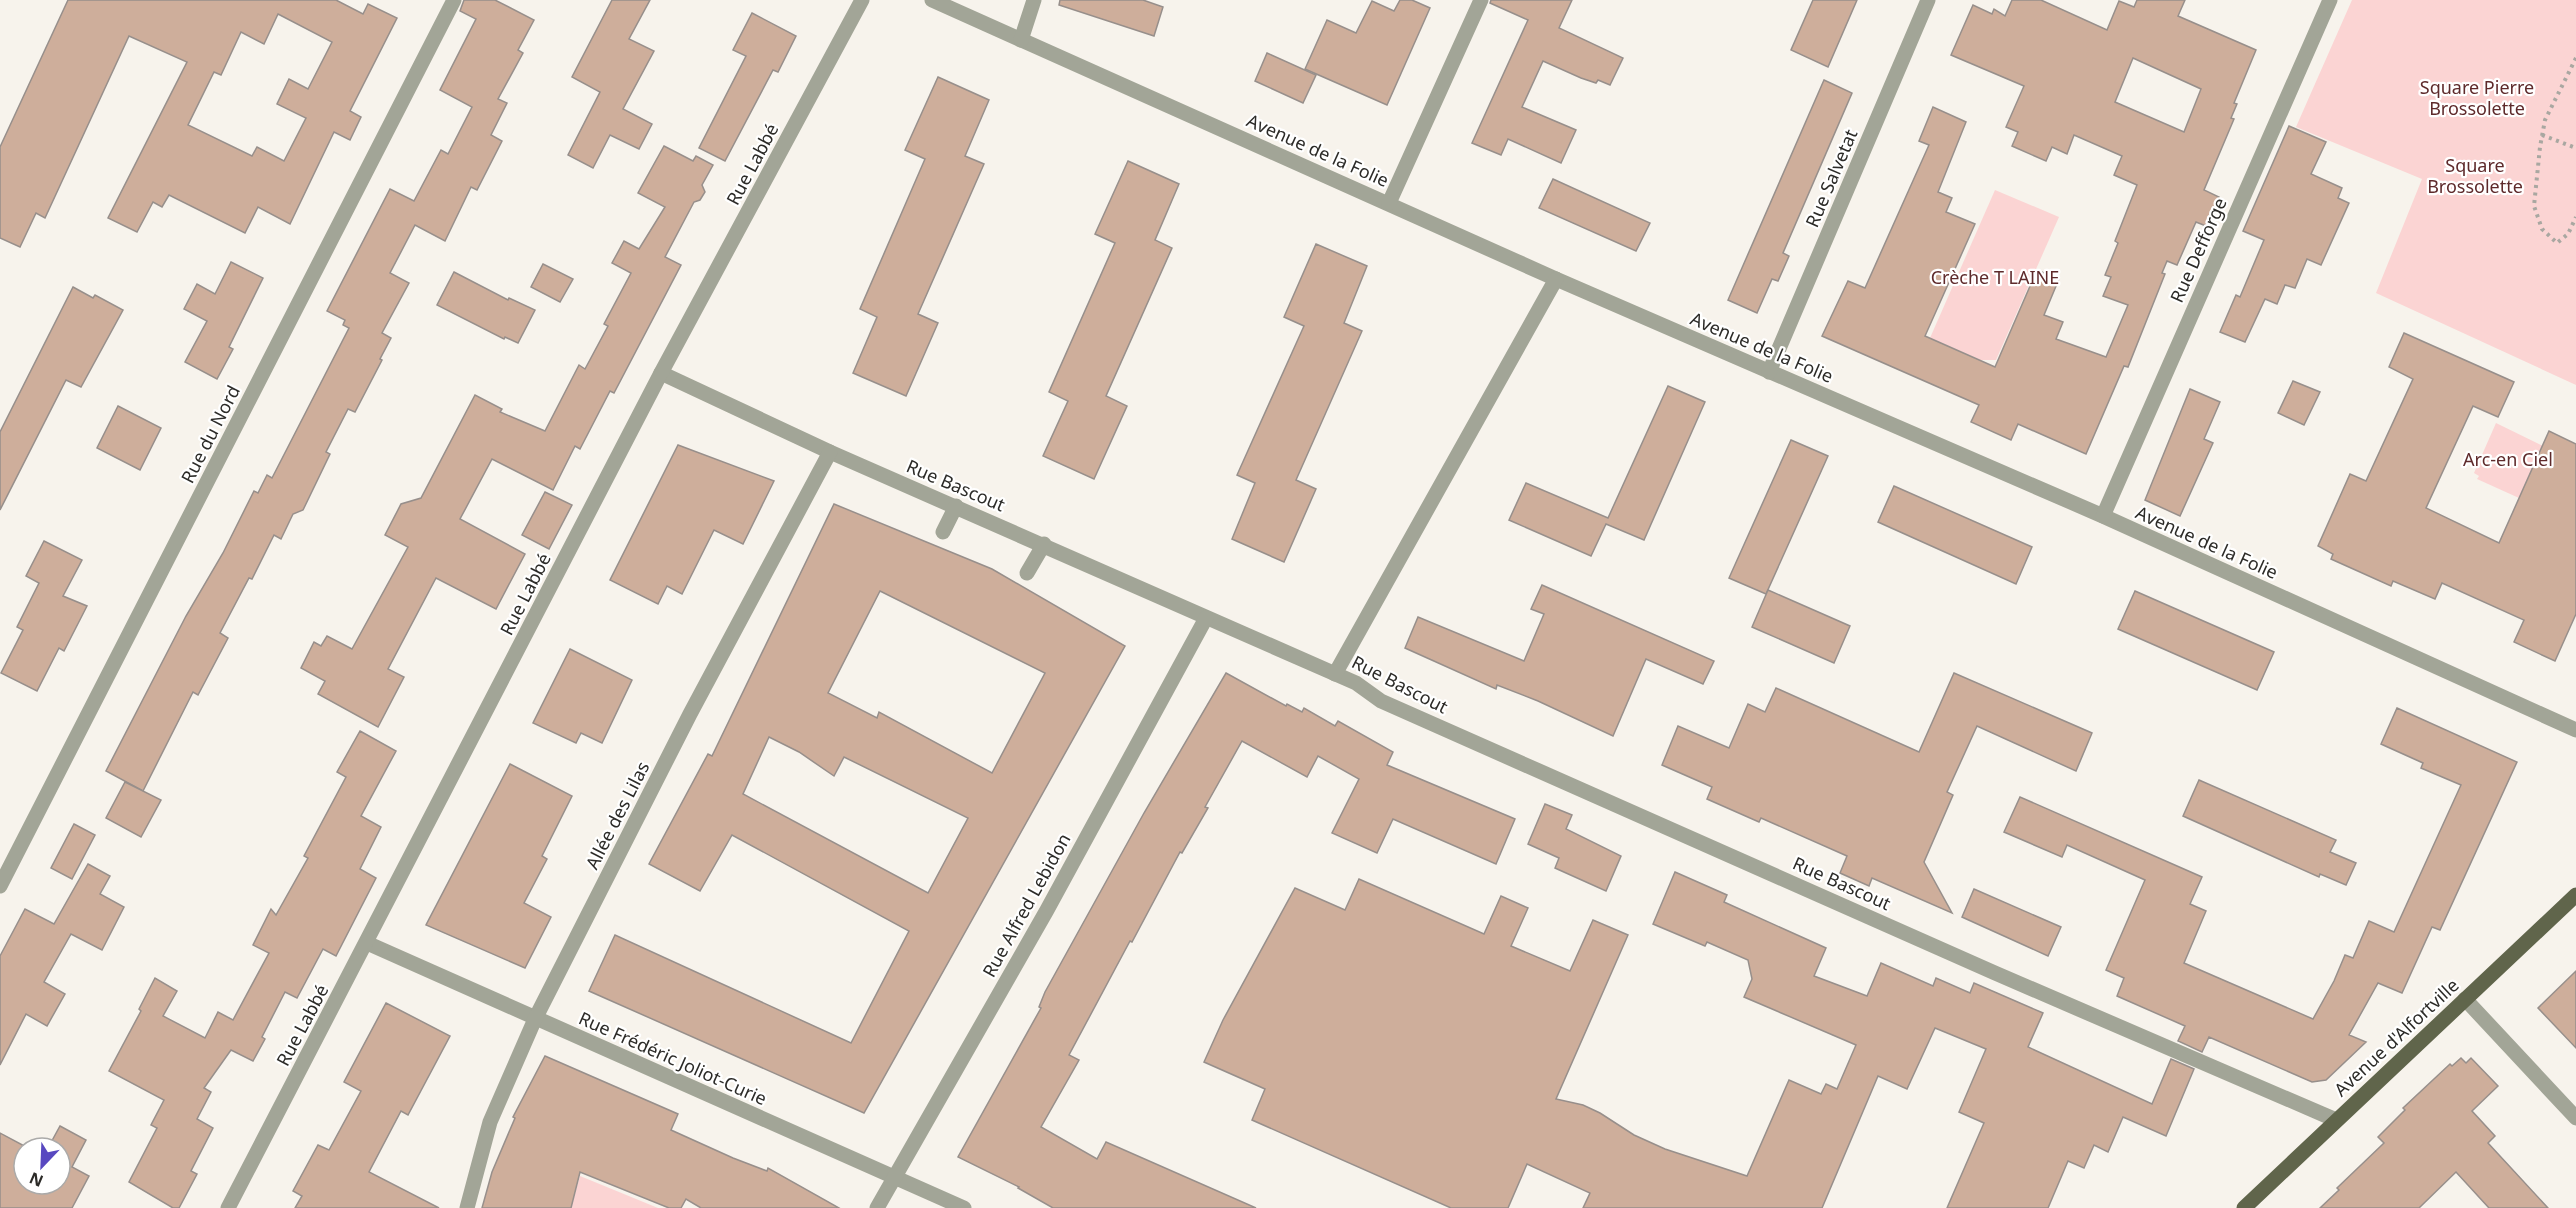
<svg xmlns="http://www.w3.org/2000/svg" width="2576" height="1208" font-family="'Noto Sans',sans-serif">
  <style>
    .green { fill: #fbd4d3 }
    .building { fill: #ceae9b; stroke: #978f8b; stroke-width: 1.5; fill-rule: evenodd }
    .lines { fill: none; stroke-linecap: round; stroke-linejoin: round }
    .path { stroke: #a9a7a1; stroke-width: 4; stroke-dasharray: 3 4.5; stroke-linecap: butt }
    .minor { stroke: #a2a597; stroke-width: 15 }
    .major { stroke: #60654b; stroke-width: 15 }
    .labels { text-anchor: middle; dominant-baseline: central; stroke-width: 4.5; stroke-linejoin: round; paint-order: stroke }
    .park-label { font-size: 18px; fill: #5e2a2b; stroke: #fff }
    .street-label { font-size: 18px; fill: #2c2b28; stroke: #fff }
  </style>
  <rect width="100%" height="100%" fill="#f7f3ec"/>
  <g class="green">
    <polygon points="2352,0 2576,0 2576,385 2376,293 2422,179 2296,127"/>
    <polygon points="1995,190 2059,217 1996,360 1980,360 1930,338"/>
    <polygon points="2496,423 2543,446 2519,498 2477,479 2479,476 2474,473"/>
    <polygon points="580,1176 658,1208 571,1208"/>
  </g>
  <g class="building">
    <path d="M68,0H336L363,14L368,4L397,18L350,111L361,117L350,140L334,132L290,224L258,207L245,233L169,195L162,207L153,202L137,232L108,218L187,62L129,36L45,218L36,213L20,247L0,238V147ZM278,14L332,42L308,89L289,79L277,104L306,118L284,161L257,147L252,156L188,125L214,72L221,75L241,32L264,44Z"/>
    <polygon points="464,0 495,0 534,20 518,50 523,53 498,99 507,103 491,135 502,141 477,190 471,187 445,241 415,225 390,273 409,283 382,333 391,338 380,359 382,360 355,412 348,409 326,452 330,454 303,510 293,514 281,539 274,535 252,579 249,578 220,633 228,638 198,695 193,692 143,791 106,771 186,616 223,553 254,491 258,493 267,475 272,478 349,328 343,325 345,320 327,311 390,189 414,201 441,150 448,154 472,107 440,90 476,19 460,11"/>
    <polygon points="612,0 650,0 629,39 654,51 623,109 652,124 639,149 610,135 593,168 568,155 600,92 572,77"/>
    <polygon points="1060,0 1143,0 1163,7 1154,36 1059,5"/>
    <polygon points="1400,0 1412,0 1430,8 1387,105 1305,69 1327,20 1356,33 1372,1 1394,11"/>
    <polygon points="1491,0 1572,0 1559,28 1623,58 1610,85 1598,80 1596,83 1581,78 1543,61 1522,107 1576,130 1561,163 1508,139 1501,155 1472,143 1528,20 1490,3"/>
    <polygon points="1813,0 1857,0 1828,67 1791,50"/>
    <path d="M2012,0H2041L2107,30L2119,1L2134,7L2137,0H2185L2178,16L2256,50L2234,103L2237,104L2231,118L2234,119L2204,190L2219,197L2206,226L2196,222L2177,265L2167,261L2162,273L2165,274L2128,367L2124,366L2086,454L2018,424L2011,440L1971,422L1979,405L1822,336L1848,281L1865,288L1929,145L1919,141L1933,107L1966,122L1938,192L1952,198L1946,212L1975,224L1925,336L1995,367L2037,270L2059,279L2044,315L2063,322L2056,339L2106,357L2128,305L2103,296L2111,277L2105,275L2118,243L2115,241L2137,185L2114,175L2122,156L2074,135L2067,154L2052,147L2046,161L2012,146L2018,132L2006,127L2024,86L1951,55L1973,5L1992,14L1994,9L2005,16ZM2133,58L2201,89L2184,132L2115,102Z"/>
    <polygon points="752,13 796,36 778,72 773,70 725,161 699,148 746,56 733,50"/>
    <polygon points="1267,53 1316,75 1303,103 1255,81"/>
    <polygon points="938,77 989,100 965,156 984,164 918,314 938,323 906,396 853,373 877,317 860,309 925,159 905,150"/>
    <polygon points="1824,80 1852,93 1783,253 1789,256 1778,281 1772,279 1757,313 1728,300"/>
    <polygon points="2289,126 2326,142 2311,174 2342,188 2338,198 2349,203 2321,265 2307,259 2295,288 2285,285 2277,304 2265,299 2245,342 2220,332 2236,295 2240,297 2264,240 2243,231"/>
    <polygon points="664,146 693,161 696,156 713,165 702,185 705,192 700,200 694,202 665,257 681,265 614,393 610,391 580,449 575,446 553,490 492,459 460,519 525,554 496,609 436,578 388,669 404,677 378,727 318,694 325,681 301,668 314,642 321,646 327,636 352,649 408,547 385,535 401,504 421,498 475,395 502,409 500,412 545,431 579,365 585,369 608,326 604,324 631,273 612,263 624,241 639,249 665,207 638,193"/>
    <polygon points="1128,161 1179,184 1155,240 1172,248 1106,396 1127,406 1094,479 1043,456 1068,401 1049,392 1115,243 1095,234"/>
    <polygon points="1553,179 1650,223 1636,251 1539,208"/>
    <polygon points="1316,244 1367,266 1344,323 1362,331 1296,480 1316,489 1284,562 1232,539 1255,483 1237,475 1304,326 1284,317"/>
    <polygon points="231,262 263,278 229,347 233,349 217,379 185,362 207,321 184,309 197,284 215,294"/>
    <polygon points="543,264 573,279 560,302 531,287"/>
    <polygon points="454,272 508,300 509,298 535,310 518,343 505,337 504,339 437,305"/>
    <polygon points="73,287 93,298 95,295 123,310 81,387 66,380 0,510 0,432"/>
    <polygon points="2404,333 2514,382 2498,417 2473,406 2426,508 2499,543 2549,431 2576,444 2576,614 2555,661 2514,642 2524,620 2442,583 2435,599 2393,581 2391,586 2331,559 2333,554 2318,546 2350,474 2366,481 2413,379 2389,367"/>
    <polygon points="2293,381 2320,392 2304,425 2278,413"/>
    <polygon points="1668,386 1705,402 1644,540 1606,524 1591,556 1509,520 1526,483 1608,518"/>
    <polygon points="2190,389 2220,402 2204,439 2213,443 2180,516 2145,500"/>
    <polygon points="118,406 161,428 140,470 97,448"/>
    <polygon points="1791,440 1828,456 1766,594 1729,578"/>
    <polygon points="678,445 774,481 743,544 714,530 682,594 667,586 658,604 610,580"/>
    <polygon points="1894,486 2032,547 2016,584 1878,522"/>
    <polygon points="545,492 572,505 549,549 522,535"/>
    <path d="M834,504L992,569L1125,646L864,1113L589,991L615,935L851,1043L909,931L732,835L700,891L649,864L708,754L712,756ZM880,591L1045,673L992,773L879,712L877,718L828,693ZM769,737L799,752L834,776L844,757L968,818L928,893L743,794Z"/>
    <polygon points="44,541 82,560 63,596 87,606 64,651 59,648 37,691 1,673 23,630 17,627 39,583 26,576"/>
    <polygon points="1542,585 1714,661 1703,684 1646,659 1613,736 1538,701 1497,685 1496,689 1405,648 1418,617 1524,661 1544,614 1531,609"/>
    <polygon points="1768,590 1850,626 1834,663 1752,627"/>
    <polygon points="2135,591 2274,652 2257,690 2118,629"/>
    <polygon points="570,649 632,680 602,743 581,733 576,743 533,723"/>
    <polygon points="1226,673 1286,706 1287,704 1302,712 1304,708 1335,726 1338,721 1393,752 1387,765 1515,819 1496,864 1393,819 1377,853 1332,833 1359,779 1318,756 1307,777 1242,741 1205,807 1208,808 1182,853 1180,852 1132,942 1130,941 1069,1055 1079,1060 1041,1127 1097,1159 1106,1142 1256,1208 1053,1208 1018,1188 1019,1187 958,1157 1041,1008 1039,1007 1045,992 1144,813"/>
    <polygon points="1954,673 2092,733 2076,771 1977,726 1947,792 1953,795 1924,862 1952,913 1872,878 1869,886 1840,873 1847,856 1761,818 1759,822 1707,799 1712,787 1662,765 1678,726 1729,748 1748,704 1765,712 1776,688 1919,752"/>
    <polygon points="2397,708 2517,762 2440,930 2432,927 2402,993 2378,983 2349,1035 2366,1042 2326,1080 2312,1082 2209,1037 2202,1052 2178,1041 2185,1026 2117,996 2124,978 2106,970 2145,880 2067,845 2062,857 2004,832 2020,797 2202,877 2190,904 2206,911 2184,963 2313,1019 2334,981 2345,955 2353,958 2369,921 2394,932 2461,785 2421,768 2423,763 2381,744"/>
    <polygon points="360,731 396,751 361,816 381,827 360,869 376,878 336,956 323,949 297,998 285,992 262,1037 265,1039 253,1061 231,1050 204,1088 211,1092 197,1119 213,1128 191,1171 197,1174 179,1208 173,1208 129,1182 157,1128 151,1125 164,1100 109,1071 141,1011 139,1009 155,978 177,991 163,1016 205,1038 218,1012 233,1020 269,953 253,945 271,909 276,915 308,858 304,856 346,777 337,772"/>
    <polygon points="510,764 572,796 542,856 547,859 524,903 551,917 525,968 426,925"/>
    <polygon points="2199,780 2336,840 2330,852 2356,863 2346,885 2320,874 2319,877 2183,816"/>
    <polygon points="125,782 161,800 141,837 106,818"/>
    <polygon points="1545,804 1572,815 1566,829 1621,856 1606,891 1555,868 1559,858 1528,844"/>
    <polygon points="74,824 95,835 72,879 51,868"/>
    <polygon points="88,864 110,876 100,894 124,907 102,950 71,934 44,982 65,994 47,1026 26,1014 0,1065 0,956 25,909 54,924"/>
    <polygon points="1675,872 1727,895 1724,902 1826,948 1814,976 1867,996 1881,963 1933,986 1936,978 1970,993 1974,983 2043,1013 2028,1047 2152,1104 2171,1059 2194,1069 2166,1136 2123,1117 2108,1152 2094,1145 2084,1168 2068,1161 2048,1208 1947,1208 1984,1123 1959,1112 1986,1049 1935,1028 1907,1089 1878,1076 1822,1208 1583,1208 1590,1193 1527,1164 1508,1208 1451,1208 1252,1120 1265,1089 1204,1062 1223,1020 1295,888 1345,910 1359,879 1484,934 1501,896 1528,908 1511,946 1570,971 1593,920 1628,935 1556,1099 1583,1105 1600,1113 1634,1135 1665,1149 1747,1176 1789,1080 1821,1094 1826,1084 1837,1089 1856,1045 1744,997 1752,979 1748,960 1707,942 1705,946 1653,924"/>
    <polygon points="1974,889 2061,927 2048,956 1962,917"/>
    <polygon points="2576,971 2576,1048 2538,1008"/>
    <polygon points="386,1003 450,1036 408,1115 401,1111 369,1172 439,1208 295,1208 302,1196 293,1191 318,1145 329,1150 361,1091 344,1082"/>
    <polygon points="545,1056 678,1114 671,1130 733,1158 767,1171 768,1168 839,1208 701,1208 686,1199 681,1208 669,1208 580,1172 571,1208 482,1208 492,1172 515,1118 513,1117"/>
    <polygon points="2461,1058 2466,1063 2471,1058 2498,1086 2472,1111 2495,1136 2488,1143 2548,1208 2489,1208 2456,1172 2419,1208 2320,1208 2339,1190 2337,1188 2384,1143 2378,1137 2405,1110 2403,1108 2450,1064 2452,1066"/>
    <polygon points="60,1126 86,1140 72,1167 89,1176 72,1208 0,1208 0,1133 28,1148 24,1148 24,1184 60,1184 60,1148 48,1148"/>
  </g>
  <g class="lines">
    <g class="path">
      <polyline points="2576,58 2545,120 2540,147 2534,206 2542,229 2557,243 2568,234 2576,217"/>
      <polyline points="2542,135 2576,148"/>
    </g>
    <g class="minor">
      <polyline points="932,0 1556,279 2103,516 2576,730"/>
      <polyline points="1021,40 1034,0"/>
      <polyline points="1389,203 1481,0"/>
      <polyline points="1769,372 1928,0"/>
      <polyline points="661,373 830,452 1356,683 1381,701 1995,973 2336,1120"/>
      <polyline points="2103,516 2330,0"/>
      <polyline points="943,532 956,506"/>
      <polyline points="1027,573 1044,544"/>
      <polyline points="1335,674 1556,279"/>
      <polyline points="0,886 454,0"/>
      <polyline points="367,943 964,1208"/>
      <polyline points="2465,999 2576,1118"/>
      <polyline points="228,1208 661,373 862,0"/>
      <polyline points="467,1208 490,1122 535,1019 690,714 830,452"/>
      <polyline points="877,1208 1047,910 1206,618"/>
    </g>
    <polyline class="major" points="2244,1208 2576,895"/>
  </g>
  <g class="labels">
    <g class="park-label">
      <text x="2477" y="87">Square Pierre<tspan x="2477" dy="21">Brossolette</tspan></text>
      <text x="2475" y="165">Square<tspan x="2475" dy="21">Brossolette</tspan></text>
      <text x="1995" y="277">Crèche T LAINE</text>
      <text x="2508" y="459">Arc-en Ciel</text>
    </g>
    <g class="street-label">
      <text transform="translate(1318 150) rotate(24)">Avenue de la Folie</text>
      <text transform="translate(752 164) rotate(-62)">Rue Labbé</text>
      <text transform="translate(1831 178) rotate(-67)">Rue Salvetat</text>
      <text transform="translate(2198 250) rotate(-66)">Rue Defforge</text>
      <text transform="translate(1762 347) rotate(23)">Avenue de la Folie</text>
      <text transform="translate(210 434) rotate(-63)">Rue du Nord</text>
      <text transform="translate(956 485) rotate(23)">Rue Bascout</text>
      <text transform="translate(2207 542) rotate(24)">Avenue de la Folie</text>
      <text transform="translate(525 594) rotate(-63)">Rue Labbé</text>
      <text transform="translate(1400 684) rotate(27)">Rue Bascout</text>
      <text transform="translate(617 815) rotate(-63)">Allée des Lilas</text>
      <text transform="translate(1842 883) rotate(24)">Rue Bascout</text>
      <text transform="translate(1026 905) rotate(-61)">Rue Alfred Lebidon</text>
      <text transform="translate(302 1025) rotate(-62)">Rue Labbé</text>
      <text transform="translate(2396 1037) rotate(-43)">Avenue d'Alfortville</text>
      <text transform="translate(673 1058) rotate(24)">Rue Frédéric Joliot-Curie</text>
    </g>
  </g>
  <g transform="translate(42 1166) rotate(203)"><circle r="28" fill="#ffffff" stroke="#abaaa9" stroke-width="1.5"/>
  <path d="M0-4.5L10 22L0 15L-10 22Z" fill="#5848c0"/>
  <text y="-9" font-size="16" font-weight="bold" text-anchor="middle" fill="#2c2b28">N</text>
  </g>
</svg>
